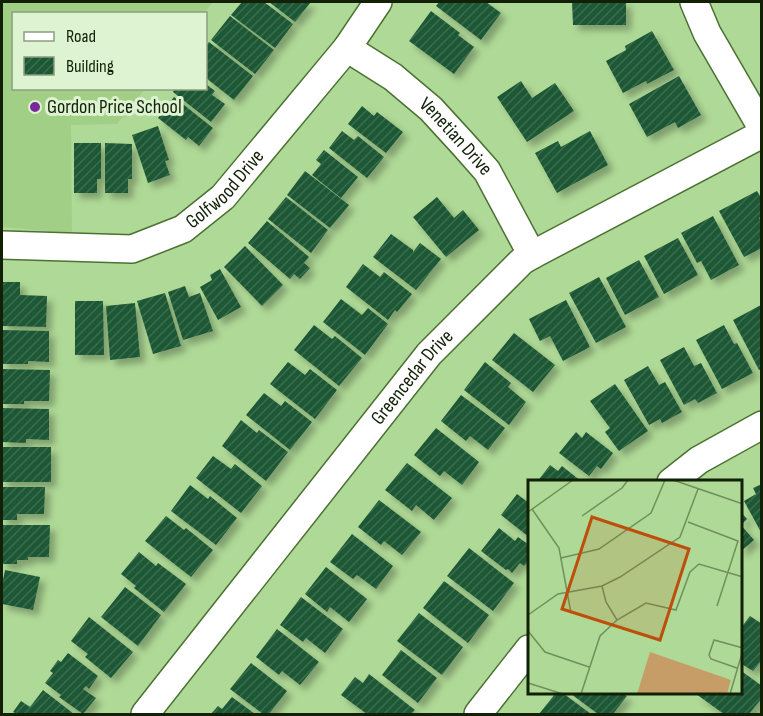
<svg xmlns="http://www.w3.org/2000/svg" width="763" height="716" font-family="'Sofia Sans Condensed',sans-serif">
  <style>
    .built { fill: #a2cf86 }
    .building { fill: url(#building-hatch); filter: url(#shadow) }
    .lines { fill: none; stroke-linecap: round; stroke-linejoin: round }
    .minor-casing { stroke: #4c7133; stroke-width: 30 }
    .minor { stroke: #fff; stroke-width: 27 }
    .poi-dot { fill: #7a299a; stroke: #ddf3d1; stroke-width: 2 }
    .labels { text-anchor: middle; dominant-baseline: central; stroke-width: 6; stroke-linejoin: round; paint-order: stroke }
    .poi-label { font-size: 20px; fill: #112006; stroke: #ddf3d1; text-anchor: start }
    .street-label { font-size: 20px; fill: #112006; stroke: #ddf3d1 }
    .inset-road { fill: none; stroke: #708f5c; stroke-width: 1.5 }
    .view { fill: #bd4e0b; fill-opacity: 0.15; stroke: #bd4e0b; stroke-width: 3 }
    .inset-edge { fill: none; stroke: #112006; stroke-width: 3 }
  </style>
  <defs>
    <pattern id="building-hatch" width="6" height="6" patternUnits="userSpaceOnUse" patternTransform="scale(1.5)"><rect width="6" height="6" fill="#1d5835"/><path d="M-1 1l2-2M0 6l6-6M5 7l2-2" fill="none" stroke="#3c6c4e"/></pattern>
    <filter id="shadow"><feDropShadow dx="5.5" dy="5.5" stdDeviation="3" flood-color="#0004"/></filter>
  </defs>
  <rect width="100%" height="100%" fill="#afd996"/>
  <polygon class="built" points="2,2 213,2 204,13 14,14 14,88 145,89 117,124 71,125 72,233 2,227"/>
  <g class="building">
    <polygon points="242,2 264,2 293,24 275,48 231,15"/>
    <polygon points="269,2 311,2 295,22"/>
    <polygon points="439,2 486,2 501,13 481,40 436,6"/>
    <polygon points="572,2 626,2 626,25 573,25"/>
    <polygon points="431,11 460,33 458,35 474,47 454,74 409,41"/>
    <polygon points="230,16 274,50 255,74 211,40"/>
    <polygon points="652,31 674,70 647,84 646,81 623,93 606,61 626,50 625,46"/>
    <polygon points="209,42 253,76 234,100 206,78 206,45"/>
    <polygon points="679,76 701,115 678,128 675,122 647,137 629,104"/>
    <polygon points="521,81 532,98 555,83 574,111 527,142 497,97"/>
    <polygon points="206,84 215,91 212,95 225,104 211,122 173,92 175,88 206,88"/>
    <polygon points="174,97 213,128 199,146 188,137 186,140 158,118"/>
    <polygon points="362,106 374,116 377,112 403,132 386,153 348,124"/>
    <polygon points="158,126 169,160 165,161 170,175 148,183 132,135"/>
    <polygon points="342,131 354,140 358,136 384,157 367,178 329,148"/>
    <polygon points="590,131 608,165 557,193 535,153 558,141 561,147"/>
    <polygon points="74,143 101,143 101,179 97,179 97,193 74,193"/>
    <polygon points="105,143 132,144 132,179 128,179 128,193 105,193"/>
    <polygon points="324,150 358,177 341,198 312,175 321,164 316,160"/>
    <polygon points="305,171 349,205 330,228 287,195"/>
    <polygon points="757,191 762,199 762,216 759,218 762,223 762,248 744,257 719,211"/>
    <polygon points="286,197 328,230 311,253 268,219"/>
    <polygon points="437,197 454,218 463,210 479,230 446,257 413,217"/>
    <polygon points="713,216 739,265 711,280 701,261 697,263 681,233"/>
    <polygon points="267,221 309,257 304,263 310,268 300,279 294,274 290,279 248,243"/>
    <polygon points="391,234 413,250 413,252 420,243 441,259 416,290 373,257"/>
    <polygon points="678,238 698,275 664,294 644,256"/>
    <polygon points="245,246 283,285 262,306 224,267"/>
    <polygon points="639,260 659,297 625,315 606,278"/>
    <polygon points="363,264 380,277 384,272 412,294 397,312 395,310 388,320 346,287"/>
    <polygon points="220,269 241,307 218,320 200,287 212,280 210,275"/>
    <polygon points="599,277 626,327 596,343 569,293"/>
    <polygon points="2,282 20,282 20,295 47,296 46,327 2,326"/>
    <polygon points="185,286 189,297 200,293 213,331 183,340 168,292"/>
    <polygon points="165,293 181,346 153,354 137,301"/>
    <polygon points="341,299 362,315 368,308 388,324 365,355 323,322"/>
    <polygon points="566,300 590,347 563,361 550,336 540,341 529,319"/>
    <polygon points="75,301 103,301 104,355 75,355"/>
    <polygon points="135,303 140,357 110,360 106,306"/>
    <polygon points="761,305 762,369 759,370 733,320"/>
    <polygon points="314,325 332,339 335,336 362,358 339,386 294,350"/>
    <polygon points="724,325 734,344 737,343 753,373 722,389 696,340"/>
    <polygon points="2,330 49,331 49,362 28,361 28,364 2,364"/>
    <polygon points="514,333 555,365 533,392 492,360"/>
    <polygon points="684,347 694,366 701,363 717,393 698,403 695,399 684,405 660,360"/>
    <polygon points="288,362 305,375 310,369 337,390 315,419 270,384"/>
    <polygon points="485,362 511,383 508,387 526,402 509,425 464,390"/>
    <polygon points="648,366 659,385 665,382 682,412 662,423 660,419 649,425 624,380"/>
    <polygon points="2,369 50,370 49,401 24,401 24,404 2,404"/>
    <polygon points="615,384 648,431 619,451 605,432 610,428 590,401"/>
    <polygon points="264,393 281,406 285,401 312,422 290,450 246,415"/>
    <polygon points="461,395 505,428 488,450 470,436 466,441 441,421"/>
    <polygon points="2,408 49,409 49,440 26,439 26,443 2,442"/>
    <polygon points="241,420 257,433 259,430 288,452 266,481 222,446"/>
    <polygon points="436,428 479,462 462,485 444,471 440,476 414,455"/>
    <polygon points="576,432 582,438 586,432 613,453 601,469 597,466 589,476 559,453"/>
    <rect x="2" y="447" width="49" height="35"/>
    <polygon points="213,456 231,469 235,464 262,486 241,513 196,478"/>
    <polygon points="407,463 452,498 434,520 416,505 412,511 385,490"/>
    <polygon points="550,465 558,471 562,466 582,482 537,482"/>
    <polygon points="762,484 762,534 744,501 756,494 753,488"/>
    <polygon points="190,485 208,499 210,496 237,518 216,545 171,511"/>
    <polygon points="2,487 45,487 44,514 17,514 17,520 2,520"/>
    <polygon points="517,494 529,503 529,537 501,515"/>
    <polygon points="379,500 421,532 402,555 384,541 381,545 358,527"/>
    <polygon points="740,511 747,519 741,525 754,540 740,552"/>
    <polygon points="166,516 184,530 186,528 213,550 191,577 145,541"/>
    <polygon points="2,525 50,525 49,557 28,557 28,560 17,560 17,564 2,564"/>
    <polygon points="499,528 515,541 518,537 529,545 529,561 524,566 520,563 512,573 508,569 506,570 481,551"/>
    <polygon points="352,534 393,566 376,589 357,575 353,579 330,562"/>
    <polygon points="469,548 514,583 493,611 447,576"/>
    <polygon points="139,552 156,566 158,563 186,584 164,612 134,588 136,586 121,574"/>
    <polygon points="326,567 367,599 349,622 330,607 327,612 305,594"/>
    <polygon points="5,570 40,577 33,610 2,604 2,580 3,580"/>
    <polygon points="444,581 489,615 468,643 423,608"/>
    <polygon points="125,587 161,615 138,646 101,617"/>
    <polygon points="301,597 343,629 325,653 306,638 303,642 280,625"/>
    <polygon points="419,613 463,647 442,675 397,641"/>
    <polygon points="750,616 762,624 762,660 753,671 740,663 740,629"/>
    <polygon points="89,617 133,652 111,678 85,657 88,654 71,641"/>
    <polygon points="277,629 319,662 300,685 282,671 279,675 256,657"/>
    <polygon points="401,650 437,678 418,703 382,675"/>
    <polygon points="68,653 98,676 89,689 86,686 83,689 96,698 83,714 59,697 61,695 45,683 53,673 50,671 58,660 61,662"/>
    <polygon points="251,663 287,691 269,714 263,714 230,689"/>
    <polygon points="740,670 762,686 762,698 749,714 724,714 696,694 740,694"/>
    <polygon points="369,674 415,710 411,714 367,714 341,695 355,677 363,683"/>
    <polygon points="43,690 74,714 17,714 13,712 21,701 30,707"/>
    <polygon points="555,694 564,694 591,714 539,714"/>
    <polygon points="571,694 623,694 627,696 613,714 598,714"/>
    <polygon points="232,697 255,714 211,714 218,706 222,709"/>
  </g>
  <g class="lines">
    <defs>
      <g id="minor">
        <polyline points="694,2 707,33 762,128"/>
        <path id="s1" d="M347,48L393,77L431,109L464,145L487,171L532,255"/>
        <path id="s2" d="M2,245L132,249L183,229L223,197L347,48L378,2"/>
        <polyline points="671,482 699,460 762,425"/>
        <path id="s3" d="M145,714L429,354L522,261L532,255L762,134"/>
        <polyline points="478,714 529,649"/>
      </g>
    </defs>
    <use href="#minor" class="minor-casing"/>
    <use href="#minor" class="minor"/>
  </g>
  <circle class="poi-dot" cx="35" cy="107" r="6"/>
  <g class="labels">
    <g class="poi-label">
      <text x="47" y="107">Gordon Price School</text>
    </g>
    <g class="street-label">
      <text stroke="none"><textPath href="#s1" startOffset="141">Venetian Drive</textPath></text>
      <text stroke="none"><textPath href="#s2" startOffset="243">Golfwood Drive</textPath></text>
      <text stroke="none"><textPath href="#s3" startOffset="430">Greencedar Drive</textPath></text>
    </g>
  </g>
  <g transform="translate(528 480)">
    <rect width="214" height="214" fill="#afd996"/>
    <path d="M122,172L203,200L199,214H109Z" fill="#c69d66"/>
    <path d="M128,180L142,184L143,195L162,207L159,214H109L114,203L123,196Z" fill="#c69d66"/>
    <path class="inset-road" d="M145,0L215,24M4,29L31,68L43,133M0,32L45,0M54,36L94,8L100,0M160,42L210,61L189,126M33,78L71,69L123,33L137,0M74,106L78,122L89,140M0,135L30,114L74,106L92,97L152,57L170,9M0,151L17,172L61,187M209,188L183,179L181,175L186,160L215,168M0,203L35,214M53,214L72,156L89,140L118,123L148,130L162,92L171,84L215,97M202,214L215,170"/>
    <path class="view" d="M64,37L161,69L132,160L34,129Z"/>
    <rect width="214" height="214" class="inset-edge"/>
  </g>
  <rect width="763" height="716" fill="none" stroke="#112006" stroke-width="6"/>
  <rect x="12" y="12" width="195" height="78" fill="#ddf3d1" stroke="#8b9f80" stroke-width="1.5"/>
  <rect x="24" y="32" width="30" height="9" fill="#ffffff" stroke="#8b9f80" stroke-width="1.5"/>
  <text x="66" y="42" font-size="18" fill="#112006">Road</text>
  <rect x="24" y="57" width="30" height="18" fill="url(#building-hatch)" stroke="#8b9f80" stroke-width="1.5"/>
  <text x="66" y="72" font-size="18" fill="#112006">Building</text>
</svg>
